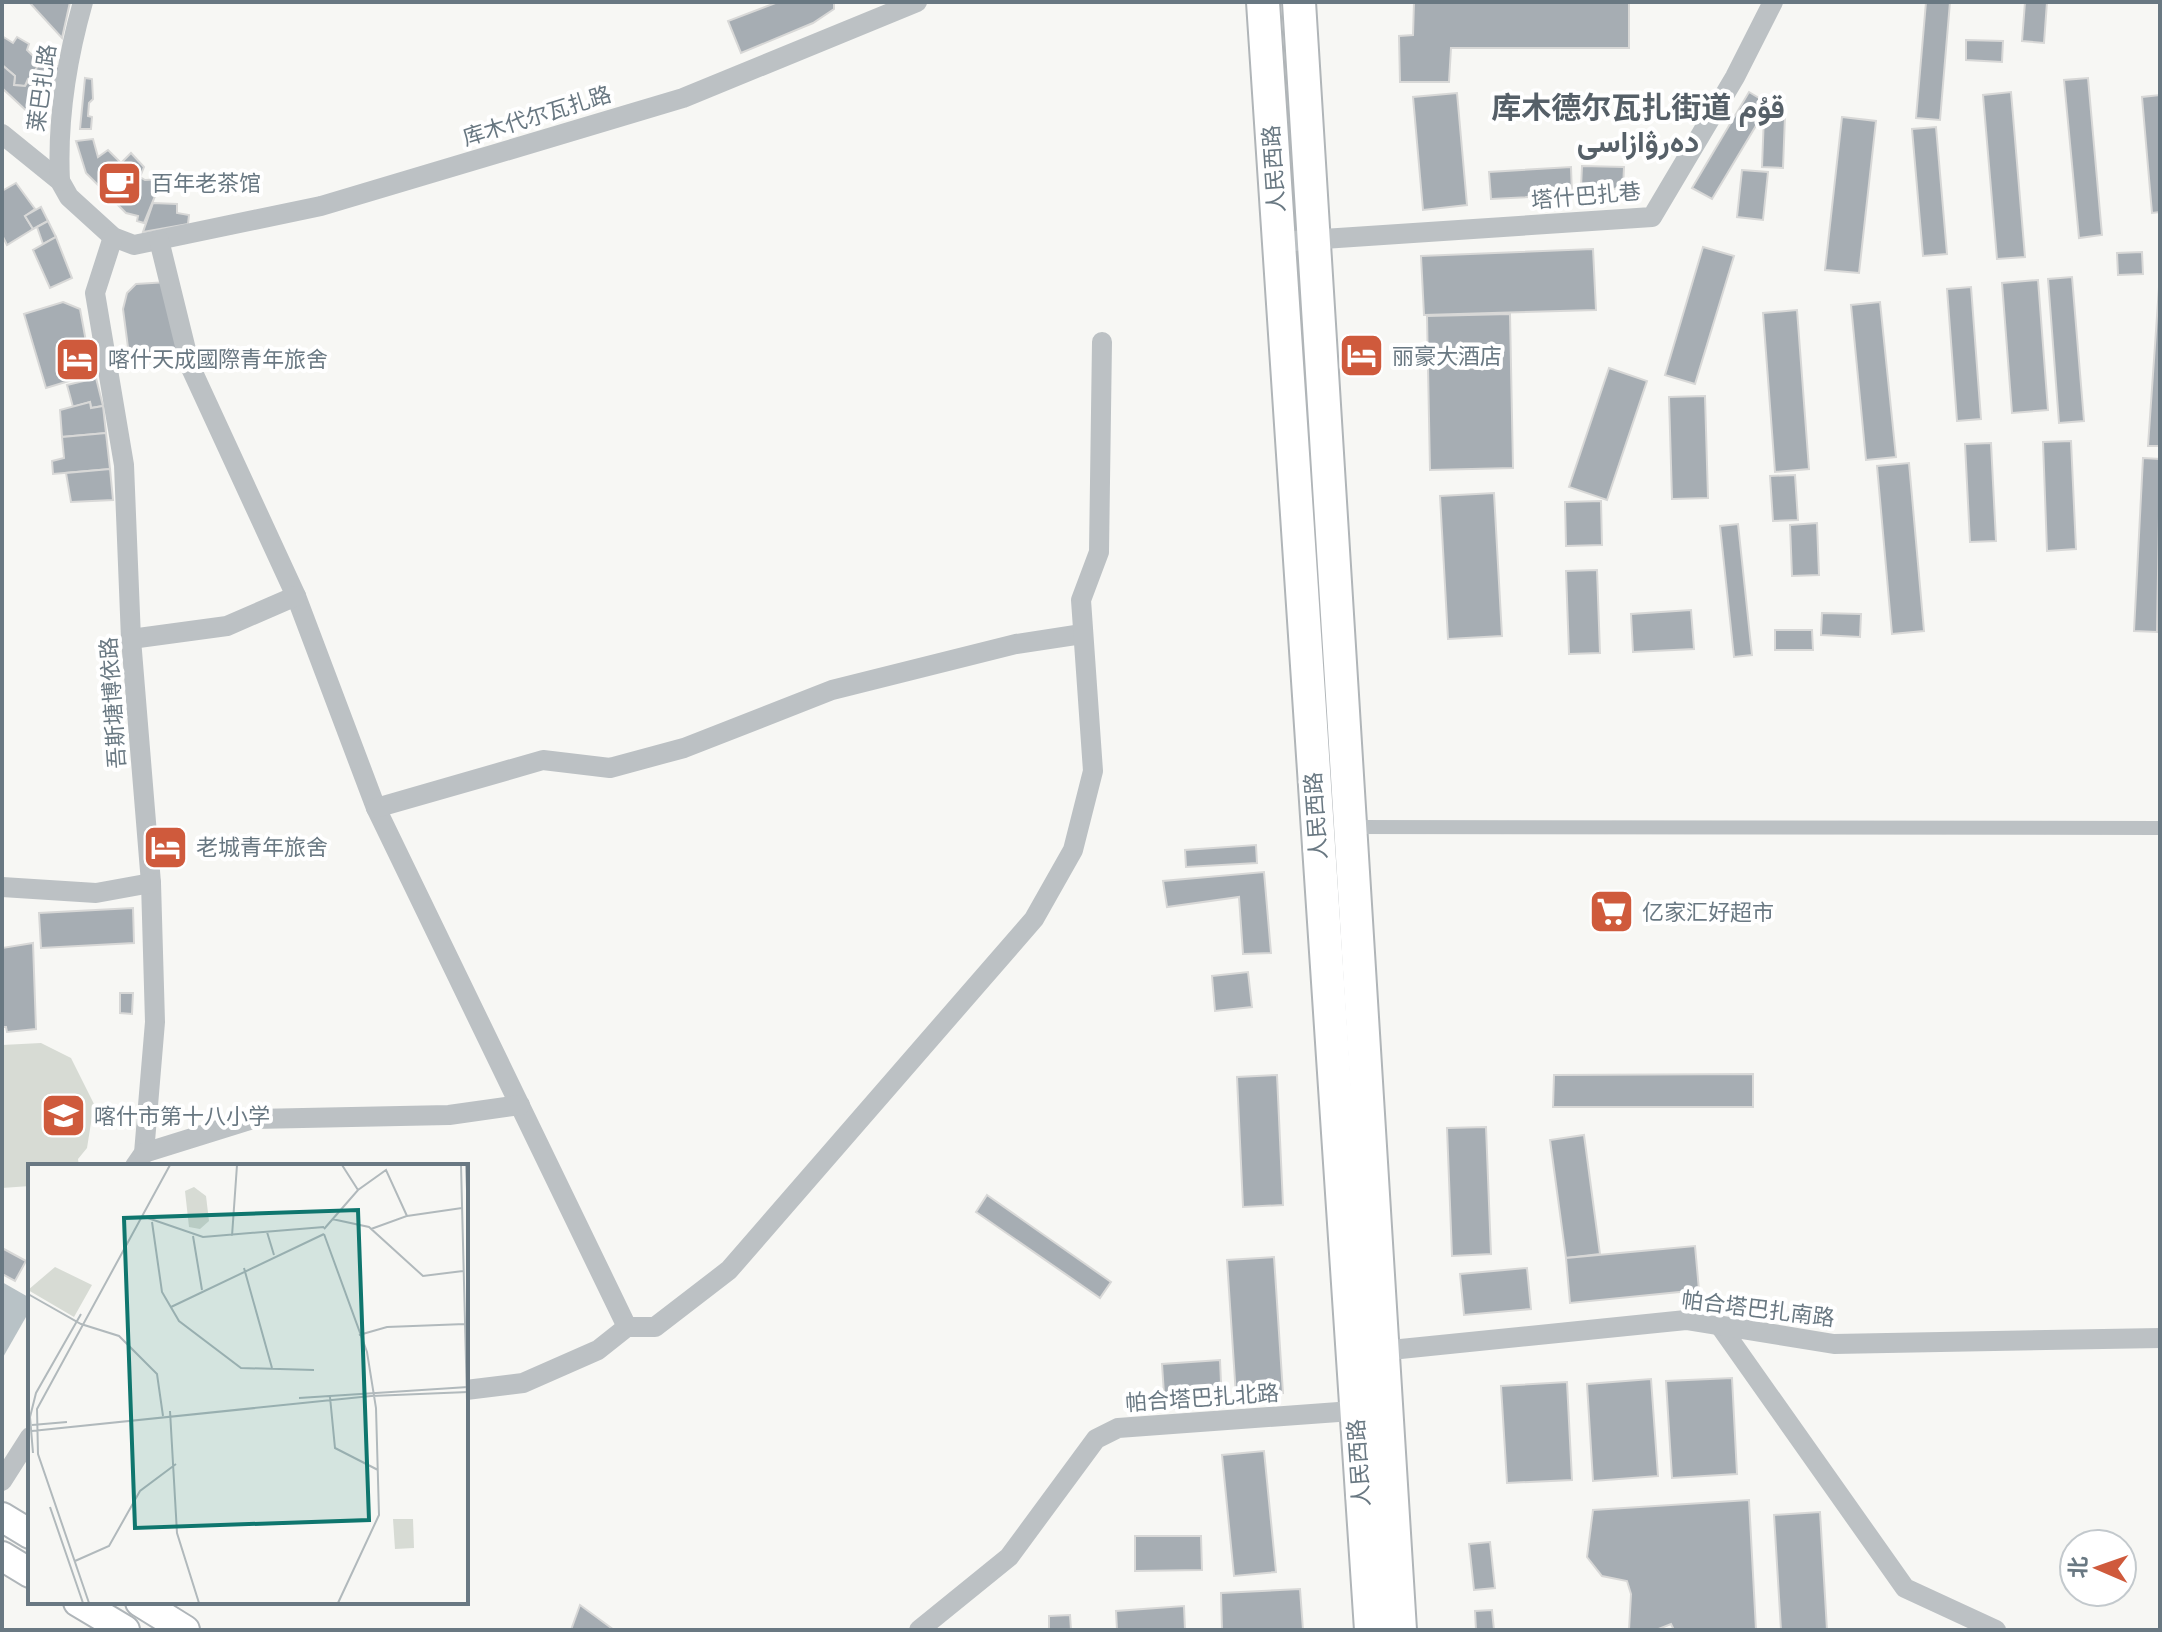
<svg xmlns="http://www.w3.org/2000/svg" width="2162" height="1632" font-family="Roboto,Vazirmatn,'Noto Sans SC',sans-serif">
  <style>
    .green { fill: #d7dbd4 }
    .water { fill: #b8c2c6 }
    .building { fill: #a6adb3; stroke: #d8d8d7; stroke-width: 2 }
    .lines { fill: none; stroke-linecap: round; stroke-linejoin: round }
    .secondary-casing { stroke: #afb5b9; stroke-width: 32 }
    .primary-casing { stroke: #b0b5b8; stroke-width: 36 }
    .pedestrian { stroke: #bcc1c4; stroke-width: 14 }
    .minor { stroke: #bcc1c4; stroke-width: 20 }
    .secondary { stroke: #fff; stroke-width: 28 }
    .primary { stroke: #fff; stroke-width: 32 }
    .labels { text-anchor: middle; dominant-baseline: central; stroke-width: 8; stroke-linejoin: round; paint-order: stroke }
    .street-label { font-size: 22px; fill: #697882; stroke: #fff }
    .poi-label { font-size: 22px; fill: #697882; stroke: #fff; text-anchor: start }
    .district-label { font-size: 30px; font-weight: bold; fill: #566068; stroke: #fff }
    .inset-road { fill: none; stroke: #b1b9bc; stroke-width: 2 }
    .view { fill: #0f766e; fill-opacity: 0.15; stroke: #0f766e; stroke-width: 4 }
    .inset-edge { fill: none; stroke: #697882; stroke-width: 4 }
  </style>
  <rect width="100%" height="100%" fill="#f7f7f4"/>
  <polygon class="green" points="41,1043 71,1058 94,1104 87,1148 78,1159 79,1166 30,1166 30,1186 2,1188 2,1045"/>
  <polygon class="water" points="2,1282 30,1298 30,1310 2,1359"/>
  <g class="building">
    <polygon points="29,2 70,2 62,38"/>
    <polygon points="778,2 834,2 834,9 813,23 741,53 728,21"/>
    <polygon points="1414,2 1629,2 1629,48 1451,48 1449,82 1400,82 1399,36 1413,35"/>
    <polygon points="1926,2 1950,2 1940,120 1916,118"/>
    <polygon points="2025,2 2047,2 2044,43 2022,41"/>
    <polygon points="2,36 13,43 17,37 29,44 27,50 33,56 37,53 43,55 33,80 28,79 25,86 14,85 15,76 2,65"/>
    <polygon points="1966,40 2003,41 2002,62 1966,60"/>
    <polygon points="41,61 60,67 46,117 31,115 2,88 2,65 15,76 14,85 25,86"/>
    <polygon points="85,78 92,79 93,99 89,103 88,116 92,117 91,129 80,129"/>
    <polygon points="2088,78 2102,235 2079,238 2064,80"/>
    <polygon points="1749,92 1769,104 1712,199 1692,188"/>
    <polygon points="2011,92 2025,257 1997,259 1983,95"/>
    <polygon points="1457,93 1467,205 1423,210 1413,97"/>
    <polygon points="2160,95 2160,212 2152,213 2142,97"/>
    <polygon points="1764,115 1785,116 1783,168 1762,167"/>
    <polygon points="1842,117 1876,121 1859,273 1825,270"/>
    <polygon points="1936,127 1947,254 1923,256 1912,129"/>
    <polygon points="93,139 98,157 108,150 121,163 131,153 144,167 140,177 145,180 162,179 144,223 137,221 138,216 126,213 86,173 76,141"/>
    <polygon points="1582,166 1624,167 1623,189 1581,188"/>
    <polygon points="1571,167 1572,195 1491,199 1489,172"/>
    <polygon points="1742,170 1768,172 1763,220 1737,217"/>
    <polygon points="16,183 35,209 25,216 33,229 7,245 2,235 2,191"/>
    <polygon points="153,203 177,204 177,213 189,215 188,224 143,232"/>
    <polygon points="41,207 48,221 33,229 25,216"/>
    <polygon points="48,221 56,237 43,244 37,227"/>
    <polygon points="56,237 72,278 50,288 33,250"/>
    <polygon points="1703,247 1734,256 1695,384 1665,375"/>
    <polygon points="1593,249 1596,310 1424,315 1421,256"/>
    <polygon points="2142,252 2143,274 2118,275 2117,253"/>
    <polygon points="2160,273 2160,446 2148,446"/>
    <polygon points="2072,277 2084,421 2059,423 2048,279"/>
    <polygon points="2038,280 2048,410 2012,413 2002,283"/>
    <polygon points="168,282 178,349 130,363 123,309 127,293 136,284"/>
    <polygon points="1971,287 1981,419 1957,421 1947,289"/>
    <polygon points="63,302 80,309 92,374 46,388 24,314"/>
    <polygon points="1880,302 1896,457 1866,460 1851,305"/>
    <polygon points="1797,310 1809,469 1775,472 1763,313"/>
    <polygon points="1510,314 1513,468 1430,470 1427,316"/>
    <polygon points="1609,368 1647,381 1607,500 1569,487"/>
    <polygon points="96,378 103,406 91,408 90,402 73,407 67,385"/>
    <polygon points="1705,396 1708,498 1672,499 1669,397"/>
    <polygon points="90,402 91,408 103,406 106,433 62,437 60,410"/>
    <polygon points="106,433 110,469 53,474 52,461 64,458 62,437"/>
    <polygon points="2071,441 2076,549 2047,551 2043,442"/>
    <polygon points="1991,443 1996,541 1970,542 1965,444"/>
    <polygon points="2143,458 2160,459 2157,632 2134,631"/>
    <polygon points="1909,463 1924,631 1892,634 1877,466"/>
    <polygon points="110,469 113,500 71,502 66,473"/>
    <polygon points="1795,475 1798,520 1773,521 1770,476"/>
    <polygon points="1494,493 1502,636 1448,639 1440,496"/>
    <polygon points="1601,501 1602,545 1566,546 1565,502"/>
    <polygon points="1817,523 1819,575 1792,576 1790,525"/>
    <polygon points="1738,524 1752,655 1734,657 1720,526"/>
    <polygon points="1597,570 1600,653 1569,654 1566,571"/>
    <polygon points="1691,610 1694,649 1633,652 1631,614"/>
    <polygon points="1822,613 1861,614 1860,637 1821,635"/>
    <polygon points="1775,630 1812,630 1813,650 1775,650"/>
    <polygon points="1256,845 1257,863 1186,867 1185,850"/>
    <polygon points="1264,872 1271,953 1243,954 1239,897 1167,907 1163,881"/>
    <polygon points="133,908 134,943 41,948 39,913"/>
    <polygon points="33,943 36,1029 7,1032 6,1027 2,1027 2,948"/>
    <polygon points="1248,972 1252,1007 1215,1011 1212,976"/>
    <polygon points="120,993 133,993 132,1014 120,1013"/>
    <polygon points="1753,1074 1753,1107 1553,1107 1554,1075"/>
    <polygon points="1277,1075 1283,1205 1243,1207 1237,1077"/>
    <polygon points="1486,1127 1491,1254 1452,1256 1447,1128"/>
    <polygon points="1584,1135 1600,1254 1566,1258 1550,1140"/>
    <polygon points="987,1195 1111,1282 1100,1298 976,1212"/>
    <polygon points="1695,1246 1699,1290 1570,1303 1566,1258"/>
    <polygon points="2,1248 26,1261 15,1281 2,1274"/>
    <polygon points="1274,1257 1283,1393 1236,1396 1227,1260"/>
    <polygon points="1527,1268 1531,1309 1464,1315 1460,1274"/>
    <polygon points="1220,1360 1222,1406 1165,1409 1162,1364"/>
    <polygon points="1732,1378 1737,1474 1672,1478 1666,1381"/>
    <polygon points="1651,1379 1658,1476 1593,1481 1587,1384"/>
    <polygon points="1567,1382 1572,1480 1507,1483 1501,1386"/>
    <polygon points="1264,1451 1276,1572 1234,1576 1222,1455"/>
    <polygon points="1749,1500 1756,1630 1674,1630 1671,1624 1656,1630 1629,1630 1631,1594 1627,1581 1602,1576 1587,1557 1593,1510"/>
    <polygon points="1820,1512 1827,1630 1781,1630 1774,1515"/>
    <polygon points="1135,1536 1201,1536 1202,1570 1135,1571"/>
    <polygon points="1490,1542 1495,1588 1474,1590 1469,1544"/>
    <polygon points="1300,1589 1303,1630 1222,1630 1221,1593"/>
    <polygon points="580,1605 614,1630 571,1630"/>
    <polygon points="1184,1606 1185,1630 1117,1630 1116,1611"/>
    <polygon points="1492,1610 1494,1630 1476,1630 1475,1611"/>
    <polygon points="1070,1615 1071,1630 1049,1630 1049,1616"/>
  </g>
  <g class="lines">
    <defs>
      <g id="secondary">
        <polyline points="2,1517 30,1534"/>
        <polyline points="2,1556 30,1573"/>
        <polyline points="78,1602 125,1630"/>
        <polyline points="140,1602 185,1630"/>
      </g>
      <g id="primary">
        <polyline points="1263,2 1371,1630"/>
        <polyline points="1299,2 1400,1630"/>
      </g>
    </defs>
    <use href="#secondary" class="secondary-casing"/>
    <use href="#primary" class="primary-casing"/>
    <polyline class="pedestrian" points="1348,827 2160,828"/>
    <g class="minor">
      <polyline points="2,134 60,181 69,197 113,237 134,245 321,206 683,98 917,2"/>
      <path d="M60,181C57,119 66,62 83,2"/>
      <polyline points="113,237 95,293 124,465 131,639 151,883 155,1022 144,1153 135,1166"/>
      <polyline points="159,240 190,366 296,596 376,808 627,1327"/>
      <polyline points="1278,242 1652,217 1735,77 1773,2"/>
      <polyline points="131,639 227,626 296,596"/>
      <polyline points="376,808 543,760 610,768 684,748 832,690 1016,644 1082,634"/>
      <polyline points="2,887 96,893 151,883"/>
      <polyline points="144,1153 253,1119 449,1115 520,1105"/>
      <polyline points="1720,1326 1905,1588 1996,1630"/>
      <polyline points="1371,1352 1686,1320 1834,1344 2160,1338"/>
      <polyline points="466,1390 523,1383 598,1350 627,1327 655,1327 729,1270 1034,919 1073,850 1093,771 1081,600 1099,552 1102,342"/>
      <polyline points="2,1481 30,1437"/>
      <polyline points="919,1630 1009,1557 1096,1439 1118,1428 1366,1410"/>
    </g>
    <use href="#secondary" class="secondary"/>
    <use href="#primary" class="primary"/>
  </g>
  <defs>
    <symbol id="cafe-square" viewBox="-11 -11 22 22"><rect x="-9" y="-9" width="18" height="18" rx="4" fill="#cf5a3c" stroke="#fff"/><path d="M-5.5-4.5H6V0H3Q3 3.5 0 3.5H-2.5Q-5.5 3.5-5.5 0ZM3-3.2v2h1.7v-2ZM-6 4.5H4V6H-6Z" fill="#fff"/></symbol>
    <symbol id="hotel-square" viewBox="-11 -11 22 22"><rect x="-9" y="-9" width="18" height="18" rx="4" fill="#cf5a3c" stroke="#fff"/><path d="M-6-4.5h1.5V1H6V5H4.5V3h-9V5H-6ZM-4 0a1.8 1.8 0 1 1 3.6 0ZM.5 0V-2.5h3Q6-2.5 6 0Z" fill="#fff"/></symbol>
    <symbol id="supermarket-square" viewBox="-11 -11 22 22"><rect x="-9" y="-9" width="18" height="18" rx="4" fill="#cf5a3c" stroke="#fff"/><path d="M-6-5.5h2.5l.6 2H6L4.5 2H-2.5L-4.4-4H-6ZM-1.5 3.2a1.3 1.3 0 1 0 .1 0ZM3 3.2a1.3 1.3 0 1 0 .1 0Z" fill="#fff"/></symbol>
    <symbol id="school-square" viewBox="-11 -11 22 22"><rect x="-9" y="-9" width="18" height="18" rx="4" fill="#cf5a3c" stroke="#fff"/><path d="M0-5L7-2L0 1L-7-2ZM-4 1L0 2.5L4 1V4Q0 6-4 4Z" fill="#fff"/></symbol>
  </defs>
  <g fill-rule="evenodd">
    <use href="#cafe-square" x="94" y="158" width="51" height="51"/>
    <use href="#hotel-square" x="1336" y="330" width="51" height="51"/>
    <use href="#hotel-square" x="52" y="334" width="51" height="51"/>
    <use href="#hotel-square" x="140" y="822" width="51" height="51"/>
    <use href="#supermarket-square" x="1586" y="886" width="51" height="51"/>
    <use href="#school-square" x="38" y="1090" width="51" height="51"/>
  </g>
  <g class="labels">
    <g class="street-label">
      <text transform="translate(42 88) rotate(-82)">莱巴扎路</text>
      <text transform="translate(537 116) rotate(-17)">库木代尔瓦扎路</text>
      <text transform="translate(1274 169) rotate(-94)">人民西路</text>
      <text transform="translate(1586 196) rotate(-5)">塔什巴扎巷</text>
      <text transform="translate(113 703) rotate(-94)">吾斯塘博依路</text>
      <text transform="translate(1316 816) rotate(-94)">人民西路</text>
      <text transform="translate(1758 1309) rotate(7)">帕合塔巴扎南路</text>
      <text transform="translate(1202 1398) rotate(-4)">帕合塔巴扎北路</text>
      <text transform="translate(1359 1463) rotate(-94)">人民西路</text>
    </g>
    <g class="poi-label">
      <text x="151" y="183">百年老茶馆</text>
      <text x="1392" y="356">丽豪大酒店</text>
      <text x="108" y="359">喀什天成國際青年旅舍</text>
      <text x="196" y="847">老城青年旅舍</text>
      <text x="1642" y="912">亿家汇好超市</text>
      <text x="94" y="1116">喀什市第十八小学</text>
    </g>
    <g class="district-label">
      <text x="1638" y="107">库木德尔瓦扎街道 قۇم<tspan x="1638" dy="34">دەرۋازاسى</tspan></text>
    </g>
  </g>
  <g transform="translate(28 1164)">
    <rect width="440" height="440" fill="#f7f7f4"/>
    <path d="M166,23L178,32L181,57L172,65L161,63L157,27ZM27,103L64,121L46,153L0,126ZM385,355L386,384L367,385L365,355Z" fill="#d7dbd4"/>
    <path class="inset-road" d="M314,1L330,26M433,1L440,276M438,1L439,27M439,40L440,74M114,52L175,73L296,63M379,52L434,44M304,55L341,63L395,112L435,107M124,58L134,128L151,157L213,204L286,206M296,65L330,26L358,6L379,52L343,65M239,68L246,91M296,70L339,188L348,244L351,351L310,439M165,72L174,126M204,72L209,1M216,104L244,204M0,130L53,160L91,172L129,210L135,252M143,143L296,70M331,171L359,163L437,160M302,233L307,284L350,306M271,234L440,223M142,247L149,369L171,439M4,261L39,258M4,267L343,232L440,228M5,289L2,253L8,229L53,150M22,343L55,439M47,397L81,382L112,327L148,300M61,439L10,290L9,245L142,1"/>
    <path class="view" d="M330,46L341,356L107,364L96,54Z"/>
    <rect width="440" height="440" class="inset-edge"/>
  </g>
  <rect width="2162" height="1632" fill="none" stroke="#697882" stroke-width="8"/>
  <g transform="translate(2098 1568) rotate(272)"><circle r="38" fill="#ffffff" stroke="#c3c9cd" stroke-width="2"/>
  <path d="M0-6L14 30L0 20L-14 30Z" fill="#cf5a3c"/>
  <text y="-12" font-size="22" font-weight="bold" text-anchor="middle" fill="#697882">北</text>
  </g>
</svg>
